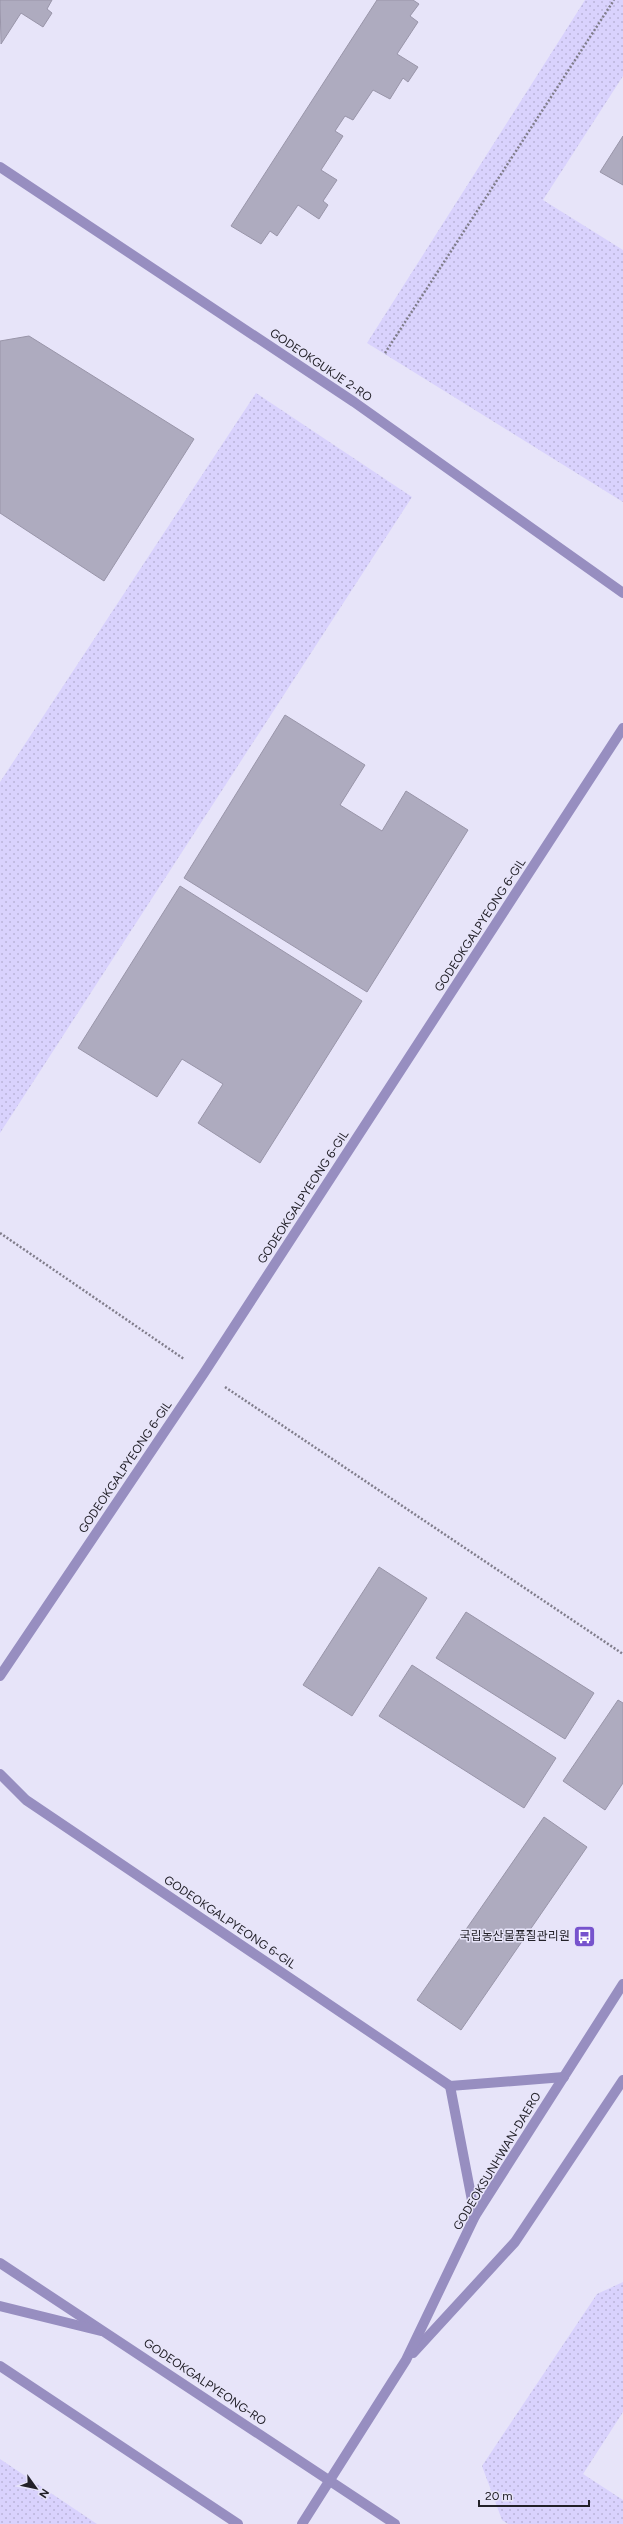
<svg xmlns="http://www.w3.org/2000/svg" width="623" height="2524" font-family="Figtree,'Noto Sans KR',sans-serif">
  <style>
    .green { fill: url(#green-dots) }
    .building { fill: #aeabbf; stroke: #9995a9 }
    .lines { fill: none; stroke-linecap: round; stroke-linejoin: round }
    .path { stroke: #807d8b; stroke-width: 2.5; stroke-dasharray: 2 2; stroke-linecap: butt }
    .minor { stroke: #978ec0; stroke-width: 10 }
    .labels { text-anchor: middle; dominant-baseline: central; stroke-width: 3; stroke-linejoin: round; paint-order: stroke }
    .street-label { font-size: 12px; fill: #232129; stroke: #e7e4f9 }
    .poi-label { font-size: 12px; fill: #232129; stroke: #e7e4f9; text-anchor: end }
  </style>
  <defs>
    <pattern id="green-dots" width="8" height="8" patternUnits="userSpaceOnUse"><rect width="8" height="8" fill="#d9d2fd"/><path d="M2 2h.1M6 6h.1" fill="none" stroke="#bab4d9" stroke-width="1.8" stroke-linecap="round"/></pattern>
  </defs>
  <rect width="100%" height="100%" fill="#e7e4f9"/>
  <g class="green">
    <polygon points="585,0 623,0 623,76 543,200 623,250 623,502 367,343"/>
    <polygon points="256,393 412,497 0,1133 0,782"/>
    <polygon points="623,2282 623,2412 583,2474 623,2500 623,2524 508,2524 502,2520 482,2466 597,2294"/>
    <polygon points="0,2459 97,2524 0,2524"/>
  </g>
  <g class="building">
    <polygon points="0,0 52,0 47,9 52,13 43,27 21,13 1,44"/>
    <polygon points="377,0 413,0 419,4 410,16 418,22 397,54 418,67 408,82 403,78 390,99 373,90 353,120 345,116 335,131 343,136 321,170 337,180 323,201 328,205 319,219 298,205 277,236 270,231 261,244 231,226"/>
    <polygon points="623,136 623,185 600,172"/>
    <polygon points="29,336 194,439 104,581 0,513 0,341"/>
    <polygon points="285,715 365,765 340,805 382,831 406,791 468,830 367,992 184,878"/>
    <polygon points="180,886 362,1001 260,1163 198,1123 223,1084 182,1059 157,1097 78,1048"/>
    <polygon points="379,1567 427,1598 352,1716 303,1685"/>
    <polygon points="466,1612 594,1693 565,1739 436,1658"/>
    <polygon points="412,1665 556,1758 524,1808 379,1716"/>
    <polygon points="618,1700 623,1703 623,1783 605,1810 563,1781"/>
    <polygon points="544,1817 587,1847 461,2030 417,2000"/>
  </g>
  <g class="lines">
    <g class="path">
      <polyline points="385,353 614,0"/>
      <polyline points="0,1233 184,1359"/>
      <polyline points="225,1387 623,1654"/>
    </g>
    <g class="minor">
      <polyline points="0,167 354,402 623,593"/>
      <polyline points="0,1676 204,1373 623,728"/>
      <polyline points="0,1774 26,1800 450,2086"/>
      <polyline points="450,2086 475,2216"/>
      <polyline points="450,2086 564,2077"/>
      <polyline points="0,2263 395,2524"/>
      <polyline points="0,2306 101,2331"/>
      <polyline points="413,2353 515,2242 623,2080"/>
      <polyline points="0,2366 238,2524"/>
      <polyline points="302,2524 406,2360 475,2216 623,1984"/>
    </g>
  </g>
  <defs>
    <symbol id="bus-square" viewBox="-11 -11 22 22"><rect x="-9" y="-9" width="18" height="18" rx="4" fill="#7753cd" stroke="#e7e4f9"/><path d="M-5-6H5V4H4V6H2V4H-2V6H-4V4H-5ZM-3.5-4V0h7V-4ZM-3.5 1.2v1.5H-2V1.2ZM2 1.2v1.5H3.5V1.2Z" fill="#fff"/></symbol>
  </defs>
  <g fill-rule="evenodd">
    <use href="#bus-square" x="572" y="1924" width="25" height="25"/>
  </g>
  <g class="labels">
    <g class="street-label">
      <text transform="translate(321 365) rotate(34)">GODEOKGUKJE 2-RO</text>
      <text transform="translate(480 925) rotate(-57)">GODEOKGALPYEONG 6-GIL</text>
      <text transform="translate(303 1197) rotate(-57)">GODEOKGALPYEONG 6-GIL</text>
      <text transform="translate(125 1467) rotate(-56)">GODEOKGALPYEONG 6-GIL</text>
      <text transform="translate(230 1922) rotate(34)">GODEOKGALPYEONG 6-GIL</text>
      <text transform="translate(497 2161) rotate(-59)">GODEOKSUNHWAN-DAERO</text>
      <text transform="translate(205 2382) rotate(34)">GODEOKGALPYEONG-RO</text>
    </g>
    <g class="poi-label">
      <text x="570" y="1936">국립농산물품질관리원</text>
    </g>
  </g>
  <g transform="translate(36 2488) rotate(123)" stroke="#e7e4f9" stroke-width="3" paint-order="stroke">
  <path d="M0-3L7 15L0 10L-7 15Z" fill="#232129"/>
  <text y="-6" font-size="11" font-weight="bold" text-anchor="middle" fill="#232129">N</text>
  </g>
  <path d="M479 2500v6h110v-6" fill="none" stroke="#232129" stroke-width="2"/>
  <text x="485" y="2500" font-size="12" fill="#232129" stroke="#e7e4f9" stroke-width="3" paint-order="stroke">20 m</text>
</svg>
